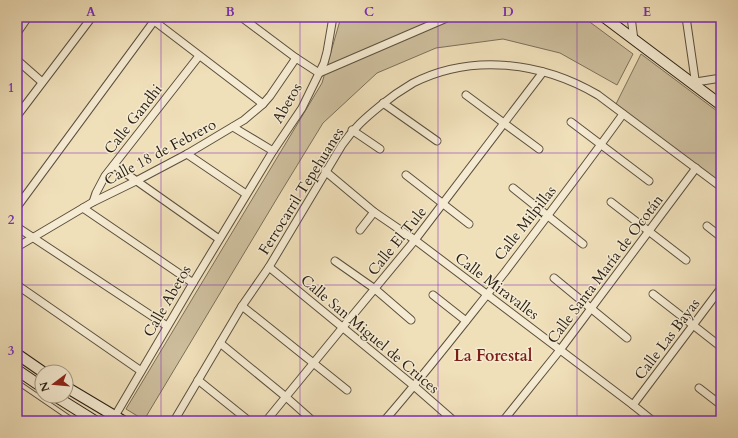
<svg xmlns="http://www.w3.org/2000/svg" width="738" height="438" font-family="Cardo,serif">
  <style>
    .green { fill: #cebf9e; stroke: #7c705a }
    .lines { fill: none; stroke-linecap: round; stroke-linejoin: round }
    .lane-casing { stroke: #5c503e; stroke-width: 5.5 }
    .street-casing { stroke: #5c503e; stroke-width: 9 }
    .secondary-casing { stroke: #2a2015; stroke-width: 12 }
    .lane { stroke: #f5ebd2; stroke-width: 3.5 }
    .street { stroke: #f5ebd2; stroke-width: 7 }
    .secondary { stroke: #f5ebd2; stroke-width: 10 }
    .grid { fill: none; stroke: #7b2cbf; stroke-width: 1; stroke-opacity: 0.55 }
    .labels { text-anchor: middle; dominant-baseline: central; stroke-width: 3; stroke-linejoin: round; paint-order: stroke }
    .street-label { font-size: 15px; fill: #2a2015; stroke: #f5ebd2 }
    .neighbourhood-label { font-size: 16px; font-weight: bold; fill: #7a1f14; stroke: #f5ebd2 }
    .neatline { fill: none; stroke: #7b2cbf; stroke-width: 1.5 }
    .grid-label { font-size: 13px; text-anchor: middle; font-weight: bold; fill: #7b2cbf }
  </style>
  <rect width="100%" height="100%" fill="#f0e0ba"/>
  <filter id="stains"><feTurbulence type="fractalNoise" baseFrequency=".005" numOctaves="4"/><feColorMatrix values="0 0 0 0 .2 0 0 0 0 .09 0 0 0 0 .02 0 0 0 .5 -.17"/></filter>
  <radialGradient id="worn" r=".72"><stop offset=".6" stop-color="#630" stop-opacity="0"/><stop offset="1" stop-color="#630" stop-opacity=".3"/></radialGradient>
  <g class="green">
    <polygon points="341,17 583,17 633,54 617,85 560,53 503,39 436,48 377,73 323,123 279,195 144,420 126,409 322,83"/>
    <polygon points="641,54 721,114 721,184 616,104"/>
  </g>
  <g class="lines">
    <defs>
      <polyline id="lane" points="17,382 74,421"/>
      <g id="street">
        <polyline points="149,17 263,104"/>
        <polyline points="241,17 296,58 319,73 449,17"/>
        <polyline points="631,17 634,40"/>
        <polyline points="686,17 696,86"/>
        <polyline points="17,33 28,17"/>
        <polyline points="17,60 42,82"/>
        <polyline points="696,82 721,78"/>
        <polyline points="466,95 539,149"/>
        <polyline points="383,103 437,141"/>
        <polyline points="17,116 92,17"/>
        <polyline points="571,122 649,181"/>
        <polyline points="233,127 273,151"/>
        <polyline points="352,130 380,149"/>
        <polyline points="187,154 246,194"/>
        <polyline points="114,165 219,239"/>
        <polyline points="325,171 374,212 415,240 633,405 653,421"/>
        <polyline points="406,175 469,224"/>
        <polyline points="513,188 583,244"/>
        <polyline points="93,202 96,193 105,176 199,56"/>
        <polyline points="611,202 686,260"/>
        <polyline points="17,207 157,17"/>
        <polyline points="83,208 193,283"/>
        <polyline points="707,226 721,237"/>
        <polyline points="17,227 167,326"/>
        <polyline points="360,230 374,212"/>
        <polyline points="17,247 93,202 136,181 187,154 244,120 263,104 270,96 296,58"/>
        <polyline points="335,261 375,289 411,320"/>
        <polyline points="269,267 414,386 454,421"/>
        <polyline points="554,278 627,338"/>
        <polyline points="17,285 141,371"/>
        <polyline points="653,294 693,325 721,347"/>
        <polyline points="433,295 466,321"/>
        <polyline points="242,306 347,390"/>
        <polyline points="220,343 286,397 313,421"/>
        <polyline points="198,380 249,421"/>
        <polyline points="699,388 721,405"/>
        <polyline points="633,405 721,288"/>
        <polyline points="112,421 193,283 273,151 302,108 324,63 327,52 333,17"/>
        <path d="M174,421L242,306L269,267L342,145C354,128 364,119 380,106C391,97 401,90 413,83C472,53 542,62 598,95L721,187"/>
        <polyline points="266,421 343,327 415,240 543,72"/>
        <path d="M384,421C426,373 465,322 505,272C545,219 585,167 623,114"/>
        <polyline points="503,421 560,350 696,168"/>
      </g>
      <g id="secondary">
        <polyline points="604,17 721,105"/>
        <polyline points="17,354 43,372"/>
        <polyline points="17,370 42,387"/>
        <polyline points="66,387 123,421"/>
        <polyline points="55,396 95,421"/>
      </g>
    </defs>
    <use href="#lane" class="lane-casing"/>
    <use href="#street" class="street-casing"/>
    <use href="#secondary" class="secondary-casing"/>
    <use href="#lane" class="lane"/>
    <use href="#street" class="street"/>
    <use href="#secondary" class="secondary"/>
  </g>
  <path class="grid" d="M161,17V421M300,17V421M438,17V421M577,17V421M17,153H721M17,285H721"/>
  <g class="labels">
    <g class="street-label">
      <text transform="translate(287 103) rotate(-60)">Abetos</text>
      <text transform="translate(133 119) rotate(-52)">Calle Gandhi</text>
      <text transform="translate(160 152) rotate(-28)">Calle 18 de Febrero</text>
      <text transform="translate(301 191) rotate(-58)">Ferrocarril Tepehuanes</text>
      <text transform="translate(525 223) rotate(-52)">Calle Milpillas</text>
      <text transform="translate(397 241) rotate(-51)">Calle El Tule</text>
      <text transform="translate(605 269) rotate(-53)">Calle Santa María de Ocotán</text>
      <text transform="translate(497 286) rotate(37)">Calle Miravalles</text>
      <text transform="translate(167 301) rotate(-60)">Calle Abetos</text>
      <text transform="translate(370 334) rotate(40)">Calle San Miguel de Cruces</text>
      <text transform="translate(667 339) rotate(-53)">Calle Las Bayas</text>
    </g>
    <g class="neighbourhood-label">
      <text x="493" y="356">La Forestal</text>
    </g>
  </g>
  <rect width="738" height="438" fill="none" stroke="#f0e0ba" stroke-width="44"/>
  <g transform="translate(54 384) rotate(254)"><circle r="19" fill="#f5ebd2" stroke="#a49a86"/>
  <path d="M0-3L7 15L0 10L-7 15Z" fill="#8f2418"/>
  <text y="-6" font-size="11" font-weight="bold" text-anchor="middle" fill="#2a2015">N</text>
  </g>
  <rect x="22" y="22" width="694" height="394" class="neatline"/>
  <g class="grid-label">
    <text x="91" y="16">A</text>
    <text x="230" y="16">B</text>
    <text x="369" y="16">C</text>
    <text x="508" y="16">D</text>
    <text x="647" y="16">E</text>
    <text x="11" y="92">1</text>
    <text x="11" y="224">2</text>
    <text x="11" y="355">3</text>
  </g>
  <rect width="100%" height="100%" filter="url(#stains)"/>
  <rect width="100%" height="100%" fill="url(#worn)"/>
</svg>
